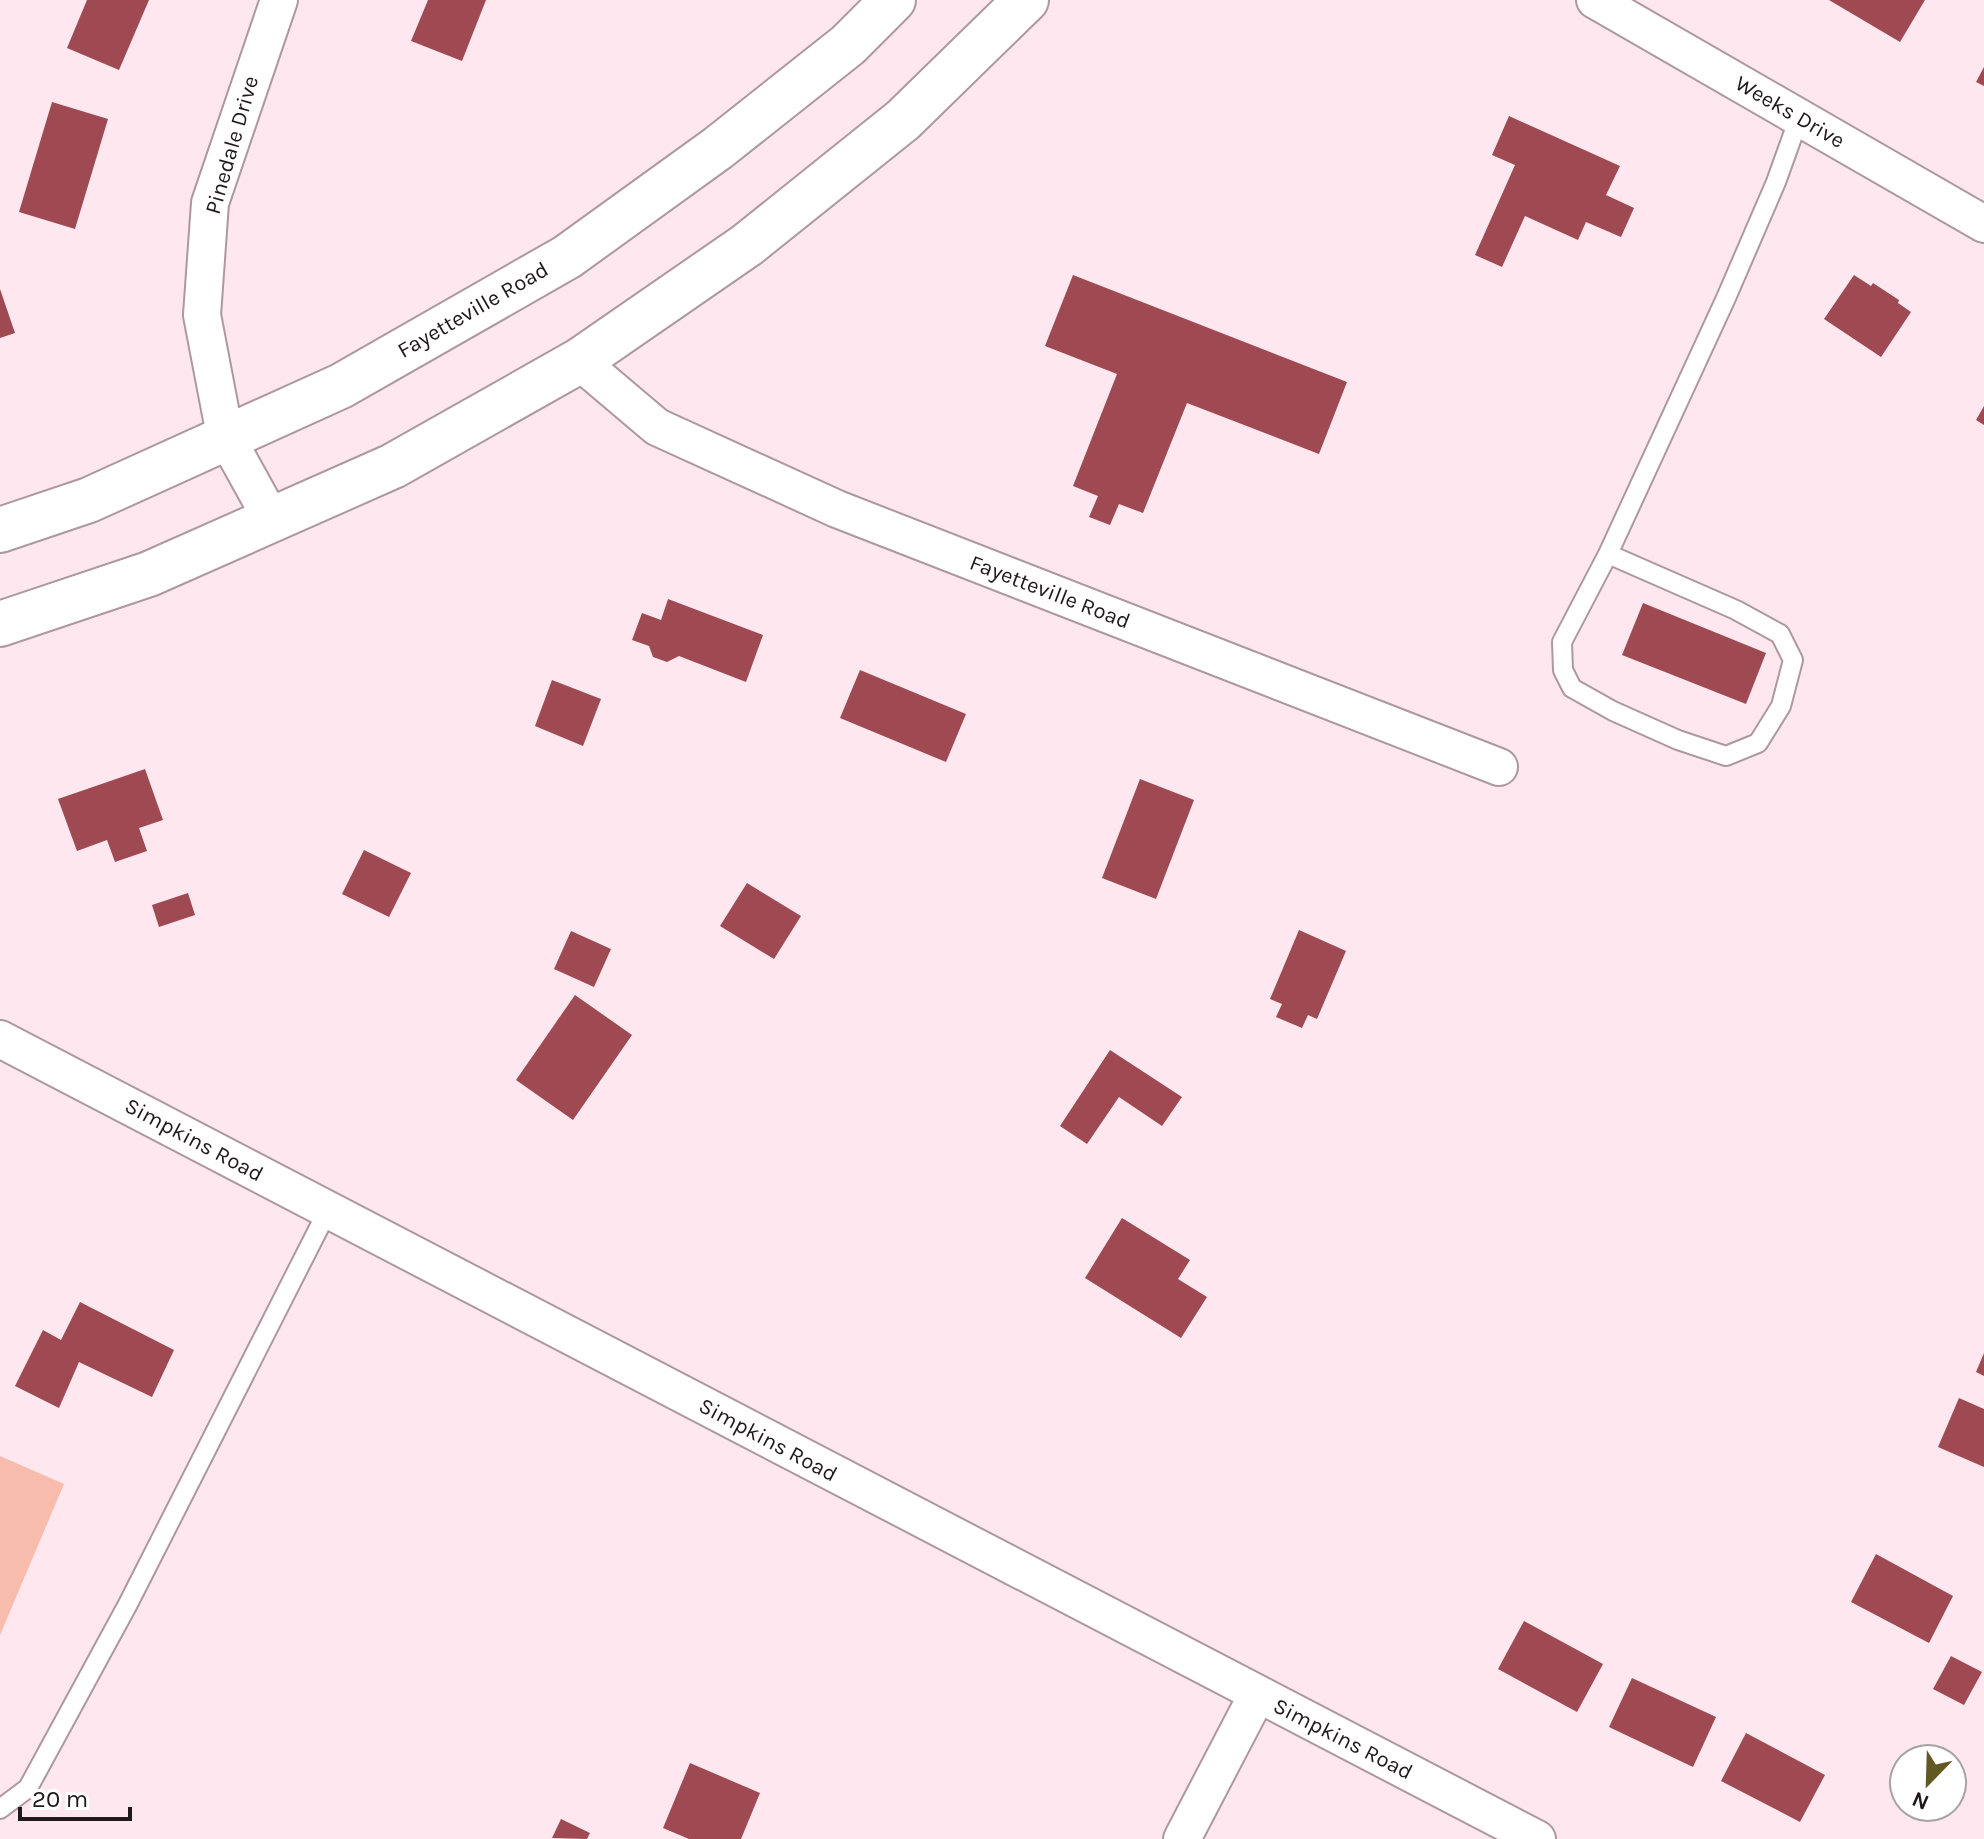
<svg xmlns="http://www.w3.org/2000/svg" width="1984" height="1839" font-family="Karla,sans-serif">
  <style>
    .green { fill: #f8bcac }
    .building { fill: #9f4a53 }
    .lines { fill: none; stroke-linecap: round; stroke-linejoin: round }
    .service-casing { stroke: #ad989f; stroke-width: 22 }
    .minor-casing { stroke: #ad989f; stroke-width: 40 }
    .trunk-casing { stroke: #ad989f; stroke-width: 48 }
    .service { stroke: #fff; stroke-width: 18 }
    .minor { stroke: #fff; stroke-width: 36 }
    .trunk { stroke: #fff; stroke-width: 44 }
    .labels { text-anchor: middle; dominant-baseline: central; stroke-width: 8; stroke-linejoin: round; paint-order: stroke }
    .street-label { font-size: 22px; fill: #20181b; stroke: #fff }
  </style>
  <rect width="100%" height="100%" fill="#fee7ef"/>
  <polygon class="green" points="0,1456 64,1484 0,1635"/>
  <g class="building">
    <polygon points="87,0 149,0 119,70 67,48"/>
    <polygon points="428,0 486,0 462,61 411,41"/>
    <polygon points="1829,0 1925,0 1900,42"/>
    <polygon points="1984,67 1984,86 1976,82"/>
    <polygon points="52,102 108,119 75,229 19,212"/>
    <polygon points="1509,116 1620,166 1606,195 1634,208 1621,237 1586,222 1578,240 1525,216 1502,267 1475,255 1515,165 1492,155"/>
    <polygon points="1073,275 1347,382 1319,454 1187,403 1143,513 1119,504 1110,525 1089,517 1098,496 1073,486 1117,374 1045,346"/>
    <polygon points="1854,275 1871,286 1873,283 1899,300 1898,303 1911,312 1881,357 1824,319"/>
    <polygon points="0,289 15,333 0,338"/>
    <polygon points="1984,406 1984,425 1976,420"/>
    <polygon points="668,599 763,635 746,682 679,656 667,662 653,657 649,646 632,640 642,613 661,620"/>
    <polygon points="1643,603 1766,653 1746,704 1622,655"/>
    <polygon points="860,670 966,714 946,762 840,718"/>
    <polygon points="552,680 601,699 583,746 535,726"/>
    <polygon points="145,769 163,820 139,828 147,851 115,862 107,840 77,851 58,799"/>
    <polygon points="1140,779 1194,800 1156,899 1102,878"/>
    <polygon points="364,850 411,873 389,917 342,894"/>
    <polygon points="747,883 801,916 774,959 720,926"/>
    <polygon points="188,893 195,915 159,927 152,905"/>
    <polygon points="1299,930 1346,951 1317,1019 1308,1015 1302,1028 1276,1017 1282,1004 1270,999"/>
    <polygon points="571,931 611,949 594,987 554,969"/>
    <polygon points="575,995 632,1035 573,1120 516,1080"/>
    <polygon points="1110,1050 1182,1097 1162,1126 1119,1097 1087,1144 1060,1126"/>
    <polygon points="1122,1218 1190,1260 1178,1279 1207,1297 1181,1338 1085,1278"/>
    <polygon points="80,1302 174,1350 152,1397 79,1362 59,1408 15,1386 43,1330 61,1340"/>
    <polygon points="1984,1353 1984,1376 1976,1372"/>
    <polygon points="1959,1398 1984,1409 1984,1467 1938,1447"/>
    <polygon points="1876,1554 1953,1596 1929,1643 1851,1602"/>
    <polygon points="1524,1621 1603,1664 1577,1712 1498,1669"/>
    <polygon points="1951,1656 1982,1672 1964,1705 1933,1689"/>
    <polygon points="1632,1678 1716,1717 1693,1767 1609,1727"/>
    <polygon points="1746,1733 1825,1775 1800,1822 1721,1781"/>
    <polygon points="690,1763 760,1793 741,1839 689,1839 663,1828"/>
    <polygon points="561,1819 590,1833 587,1839 552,1838"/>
  </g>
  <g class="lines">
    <defs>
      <g id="service">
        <polyline points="1608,554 1736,610 1780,634 1793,660 1781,706 1758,743 1726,756 1678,740 1613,711 1572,688 1563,670 1562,642 1608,554 1726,298 1776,182 1799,118"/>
        <polyline points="0,1809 28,1788 128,1604 328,1210"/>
      </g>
      <g id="minor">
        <polyline points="1595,0 1984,224"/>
        <polyline points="579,361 657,427 837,509 1499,767"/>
        <polyline points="272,520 225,435 202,315 210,203 279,0"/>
        <polyline points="0,1039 1537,1839"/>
        <polyline points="1182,1839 1257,1695"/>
      </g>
      <g id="trunk">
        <polyline points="0,530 89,500 341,386 567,257 718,148 848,45 893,0"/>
        <polyline points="0,624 149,574 393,466 579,361 747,245 903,120 1026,0"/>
      </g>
    </defs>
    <use href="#service" class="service-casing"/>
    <use href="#minor" class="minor-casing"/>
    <use href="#trunk" class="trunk-casing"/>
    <use href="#service" class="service"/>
    <use href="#minor" class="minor"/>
    <use href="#trunk" class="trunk"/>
  </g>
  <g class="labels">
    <g class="street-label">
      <text transform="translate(1790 112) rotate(30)">Weeks Drive</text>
      <text transform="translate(232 145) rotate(-74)">Pinedale Drive</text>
      <text transform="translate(473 310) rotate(-30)">Fayetteville Road</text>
      <text transform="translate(1050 592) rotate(21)">Fayetteville Road</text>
      <text transform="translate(194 1140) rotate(28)">Simpkins Road</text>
      <text transform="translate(768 1440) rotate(28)">Simpkins Road</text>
      <text transform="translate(1343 1739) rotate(27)">Simpkins Road</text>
    </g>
  </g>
  <g transform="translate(1928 1783) rotate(203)"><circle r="38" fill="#ffffff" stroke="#a6a3a4" stroke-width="2"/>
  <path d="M0-6L14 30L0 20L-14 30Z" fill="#625824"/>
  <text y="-12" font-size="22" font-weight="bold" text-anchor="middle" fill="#20181b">N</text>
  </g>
  <path d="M20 1807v12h110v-12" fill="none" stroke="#20181b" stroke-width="4"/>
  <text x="32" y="1807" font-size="24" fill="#20181b" stroke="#ffffff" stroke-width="6" paint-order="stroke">20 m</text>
</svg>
